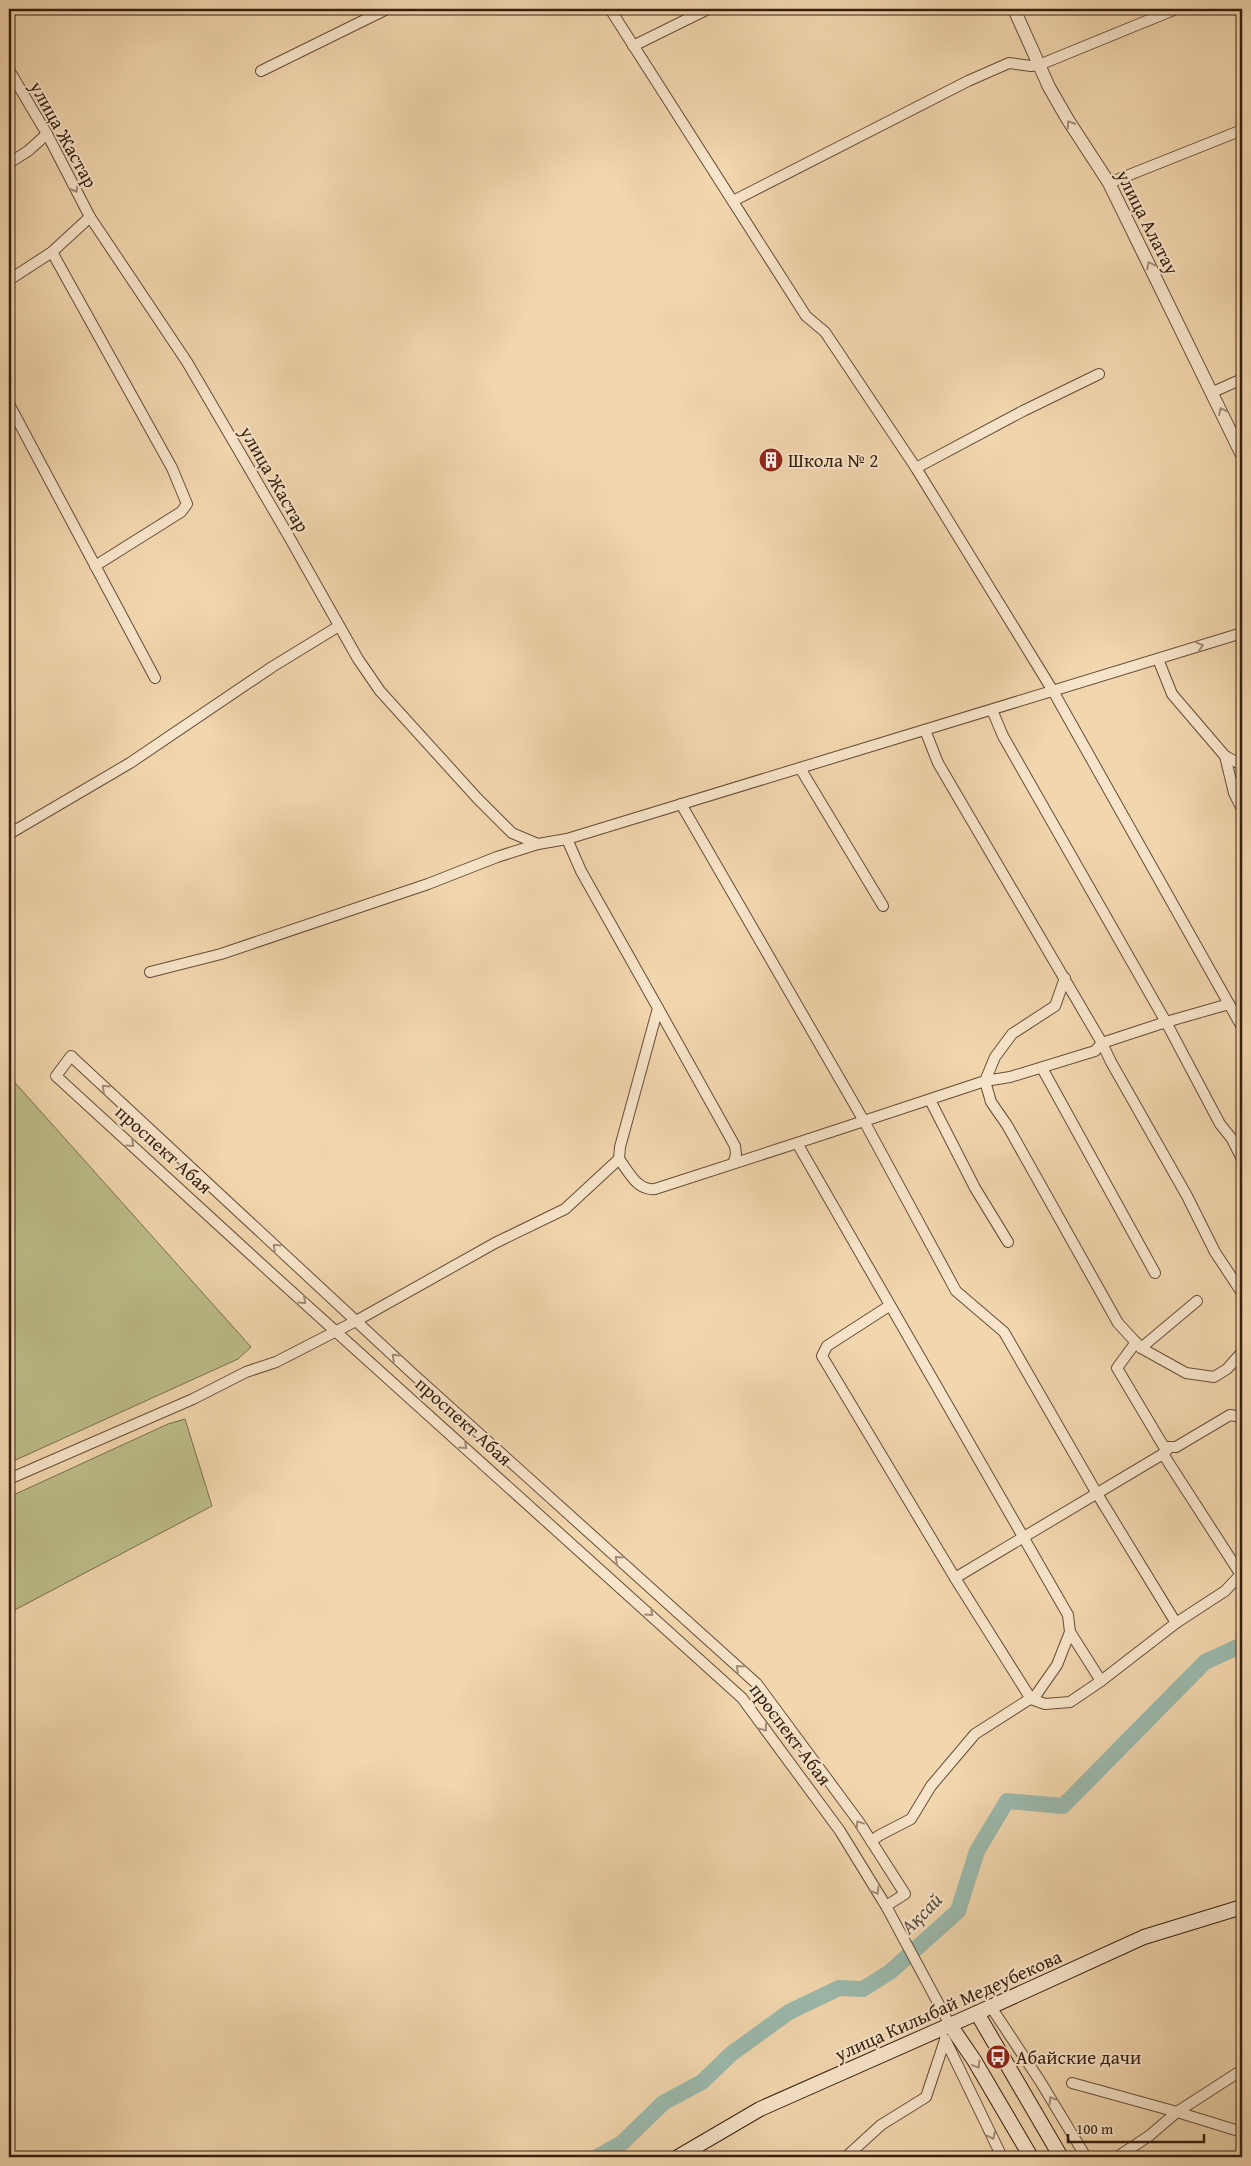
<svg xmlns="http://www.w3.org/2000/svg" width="1251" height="2166" font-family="'Gentium Book Plus',serif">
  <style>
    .green { fill: #bcbd89; stroke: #796e4c }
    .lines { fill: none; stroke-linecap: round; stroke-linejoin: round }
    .river { stroke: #9bb9ac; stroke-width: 16 }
    .minor-casing { stroke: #654d37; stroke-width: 12 }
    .tertiary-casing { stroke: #654d37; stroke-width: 14 }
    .secondary-casing { stroke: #361f0f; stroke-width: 16 }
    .minor { stroke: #f7e4ca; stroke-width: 10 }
    .tertiary { stroke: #f7e4ca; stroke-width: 12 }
    .secondary { stroke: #f7e4ca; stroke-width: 14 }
    .oneway { stroke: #a08b76 }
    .labels { text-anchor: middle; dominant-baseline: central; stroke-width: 4; stroke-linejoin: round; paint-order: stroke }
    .street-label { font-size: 19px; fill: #361f0f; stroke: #f7e4ca }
    .poi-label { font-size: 19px; fill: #361f0f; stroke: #f7e4ca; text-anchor: start }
    .water-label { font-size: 20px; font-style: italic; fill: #544d3e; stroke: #f7e4ca }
  </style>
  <rect width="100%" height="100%" fill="#f2d6ae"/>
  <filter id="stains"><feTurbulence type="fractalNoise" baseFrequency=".004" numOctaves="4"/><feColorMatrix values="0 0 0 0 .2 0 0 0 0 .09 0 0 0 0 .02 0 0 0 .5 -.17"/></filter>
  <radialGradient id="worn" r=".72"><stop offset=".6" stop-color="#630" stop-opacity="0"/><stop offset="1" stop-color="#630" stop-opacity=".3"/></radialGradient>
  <g class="green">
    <polygon points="9,1076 251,1347 238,1359 9,1463"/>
    <polygon points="185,1419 212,1506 9,1613 9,1497 168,1424"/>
  </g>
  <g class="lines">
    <polyline class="river" points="597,2157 622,2143 663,2103 702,2082 731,2054 789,2012 839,1988 863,1989 890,1972 958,1911 977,1851 1007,1801 1063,1806 1205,1662 1242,1645"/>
    <defs>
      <g id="minor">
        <polyline points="610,9 806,316 825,332 916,468 1053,691 1229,1004"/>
        <polyline points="633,46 708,9"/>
        <polyline points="9,70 47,134 90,217 187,362 288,535 358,659 380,691 477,798 512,833 538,844 567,839 1242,633"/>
        <polyline points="261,71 387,9"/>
        <polyline points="9,163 28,151 47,134"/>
        <polyline points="1109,183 1242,130"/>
        <polyline points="733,201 968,81 1009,63 1031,66 1039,65 1176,9"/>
        <polyline points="52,252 172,468 187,504 181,512 95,566"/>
        <polyline points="9,280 52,252 90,217"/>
        <polyline points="1213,392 1242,379"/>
        <polyline points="9,404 155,678"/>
        <polyline points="916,468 1023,411 1099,374"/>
        <polyline points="1158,659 1172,694 1225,756 1234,793 1242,809"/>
        <polyline points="992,710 1003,736 1166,1022 1229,1004 1242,1027"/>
        <polyline points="925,730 938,763 1102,1043 1111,1062 1187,1196 1215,1252 1242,1293"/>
        <polyline points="1225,756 1242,765"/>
        <polyline points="800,768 883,906"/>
        <polyline points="681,804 864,1121 797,1143 1068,1615 1070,1632 1057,1665 1036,1695 975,1734 931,1786 911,1819 880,1835 871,1841"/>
        <polyline points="9,834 130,763 272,667 339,626"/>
        <path d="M567,839L581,871L658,1008L620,1147L619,1159C629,1172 637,1191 655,1189L797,1143"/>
        <polyline points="150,972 221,954 428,884 497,857 538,844"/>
        <polyline points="1065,978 1055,1006 1012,1034 995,1057 985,1081 991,1102 1007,1125 1118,1323 1141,1348 1186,1373 1214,1377 1227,1369 1242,1352"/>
        <polyline points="658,1008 735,1146 736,1154 734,1162"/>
        <polyline points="1042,1068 1155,1273"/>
        <polyline points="930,1100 975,1188 1008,1242"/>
        <polyline points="889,1306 827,1346 822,1356 955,1578"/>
        <polyline points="1136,1342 1117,1368 1164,1447 1176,1447 1230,1415 1242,1417"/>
        <polyline points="1141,1348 1197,1301"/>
        <polyline points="1170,1447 1163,1454 955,1578 1031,1699 1045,1704 1070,1702 1101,1681 1176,1623 1225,1591 1242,1573"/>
        <polyline points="1163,1454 1241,1575"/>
        <polyline points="9,1479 193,1399 246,1372 276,1362 356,1321 495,1243 565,1209 619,1159"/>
        <polyline points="1176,1623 1096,1492 1004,1332 956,1291 864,1121 985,1081 1010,1077 1095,1051 1102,1043 1166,1022 1220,1124 1232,1139 1242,1159"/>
        <polyline points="1070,1632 1101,1681"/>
        <polyline points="886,1906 905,1894 859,1822 757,1684 412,1373 71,1056 56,1076 271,1273 742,1698 840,1831 886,1906 950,2025"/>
        <polyline points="991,2007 1040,2081 1086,2157"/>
        <polyline points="945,2039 1002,2157"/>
        <polyline points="1072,2083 1177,2112 1242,2132"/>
        <polyline points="846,2157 881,2125 926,2097 945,2040"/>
        <polyline points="1117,2157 1149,2136 1177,2112 1242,2070"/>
      </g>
      <polyline id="tertiary" points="1014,9 1049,87 1068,120 1109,183 1242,455"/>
      <g id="secondary">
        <polyline points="977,2013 1061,2157"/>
        <polyline points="950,2025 974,2060 1031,2157"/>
        <polyline points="678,2157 760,2109 977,2013 1144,1937 1242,1907"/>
      </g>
    </defs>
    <use href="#minor" class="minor-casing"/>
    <use href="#tertiary" class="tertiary-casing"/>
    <use href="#secondary" class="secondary-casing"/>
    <use href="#minor" class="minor"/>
    <use href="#tertiary" class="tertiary"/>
    <use href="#secondary" class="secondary"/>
  </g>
  <defs><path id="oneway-chevron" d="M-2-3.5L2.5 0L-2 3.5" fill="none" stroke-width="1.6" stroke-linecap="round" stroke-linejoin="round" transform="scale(1.25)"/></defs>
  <g class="oneway">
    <use href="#oneway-chevron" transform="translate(1070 124) rotate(-122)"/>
    <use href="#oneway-chevron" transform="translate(75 189) rotate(62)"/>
    <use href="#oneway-chevron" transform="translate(1150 265) rotate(-116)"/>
    <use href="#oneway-chevron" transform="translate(1222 411) rotate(-115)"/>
    <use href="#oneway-chevron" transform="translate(1200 646) rotate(-17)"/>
    <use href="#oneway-chevron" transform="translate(105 1088) rotate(-137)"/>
    <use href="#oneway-chevron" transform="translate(131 1144) rotate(42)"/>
    <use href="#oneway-chevron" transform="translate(276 1247) rotate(-137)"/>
    <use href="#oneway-chevron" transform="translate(303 1301) rotate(42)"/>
    <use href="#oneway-chevron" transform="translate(395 1357) rotate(-137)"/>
    <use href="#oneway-chevron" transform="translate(464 1446) rotate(42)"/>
    <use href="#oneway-chevron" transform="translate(618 1559) rotate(-138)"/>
    <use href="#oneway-chevron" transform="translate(650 1613) rotate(42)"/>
    <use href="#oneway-chevron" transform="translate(739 1668) rotate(-138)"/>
    <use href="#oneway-chevron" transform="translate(764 1728) rotate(54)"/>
    <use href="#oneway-chevron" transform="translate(859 1824) rotate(-124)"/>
    <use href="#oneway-chevron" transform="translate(876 1891) rotate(59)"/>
    <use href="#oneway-chevron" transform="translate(977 2065) rotate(59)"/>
    <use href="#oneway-chevron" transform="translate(1052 2100) rotate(-121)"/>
    <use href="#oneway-chevron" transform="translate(992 2136) rotate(64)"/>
  </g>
  <defs>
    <symbol id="building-disc" viewBox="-11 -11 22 22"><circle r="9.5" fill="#8f2418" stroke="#f7e4ca"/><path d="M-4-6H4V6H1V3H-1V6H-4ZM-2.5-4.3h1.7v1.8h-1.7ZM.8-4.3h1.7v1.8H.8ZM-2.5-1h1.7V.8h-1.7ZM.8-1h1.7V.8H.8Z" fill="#fff"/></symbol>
    <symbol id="bus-disc" viewBox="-11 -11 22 22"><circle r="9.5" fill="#8f2418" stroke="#f7e4ca"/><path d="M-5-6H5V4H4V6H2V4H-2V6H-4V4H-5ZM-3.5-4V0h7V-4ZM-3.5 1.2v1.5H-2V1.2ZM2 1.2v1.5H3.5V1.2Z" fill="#fff"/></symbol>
  </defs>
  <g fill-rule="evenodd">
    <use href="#building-disc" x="757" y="446" width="28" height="28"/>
    <use href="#bus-disc" x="984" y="2043" width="28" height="28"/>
  </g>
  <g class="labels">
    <g class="street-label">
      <text transform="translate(64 134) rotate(61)">улица Жастар</text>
      <text transform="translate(1148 222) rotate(63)">улица Алатау</text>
      <text transform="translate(275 479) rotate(60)">улица Жастар</text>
      <text transform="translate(164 1149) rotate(42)">проспект Абая</text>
      <text transform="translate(464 1421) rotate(42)">проспект Абая</text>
      <text transform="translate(791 1734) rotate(53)">проспект Абая</text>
      <text transform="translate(948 2005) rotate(-24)">улица Килыбай Медеубекова</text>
    </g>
    <g class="poi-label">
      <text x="788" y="460">Школа № 2</text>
      <text x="1016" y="2057">Абайские дачи</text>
    </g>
    <g class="water-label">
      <text transform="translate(921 1913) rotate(-45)">Ақсай</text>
    </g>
  </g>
  <rect width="1251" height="2166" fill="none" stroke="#f2d6ae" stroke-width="30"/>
  <rect x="10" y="10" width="1231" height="2146" fill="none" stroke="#361f0f" stroke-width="2.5"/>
  <rect x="15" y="15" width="1221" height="2136" fill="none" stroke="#361f0f"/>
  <path d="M1068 2134v8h136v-8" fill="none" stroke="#361f0f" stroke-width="2.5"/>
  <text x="1076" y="2134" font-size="15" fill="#361f0f" stroke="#f7e4ca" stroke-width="4" paint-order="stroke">100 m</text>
  <rect width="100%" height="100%" filter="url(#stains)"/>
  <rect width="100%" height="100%" fill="url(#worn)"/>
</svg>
